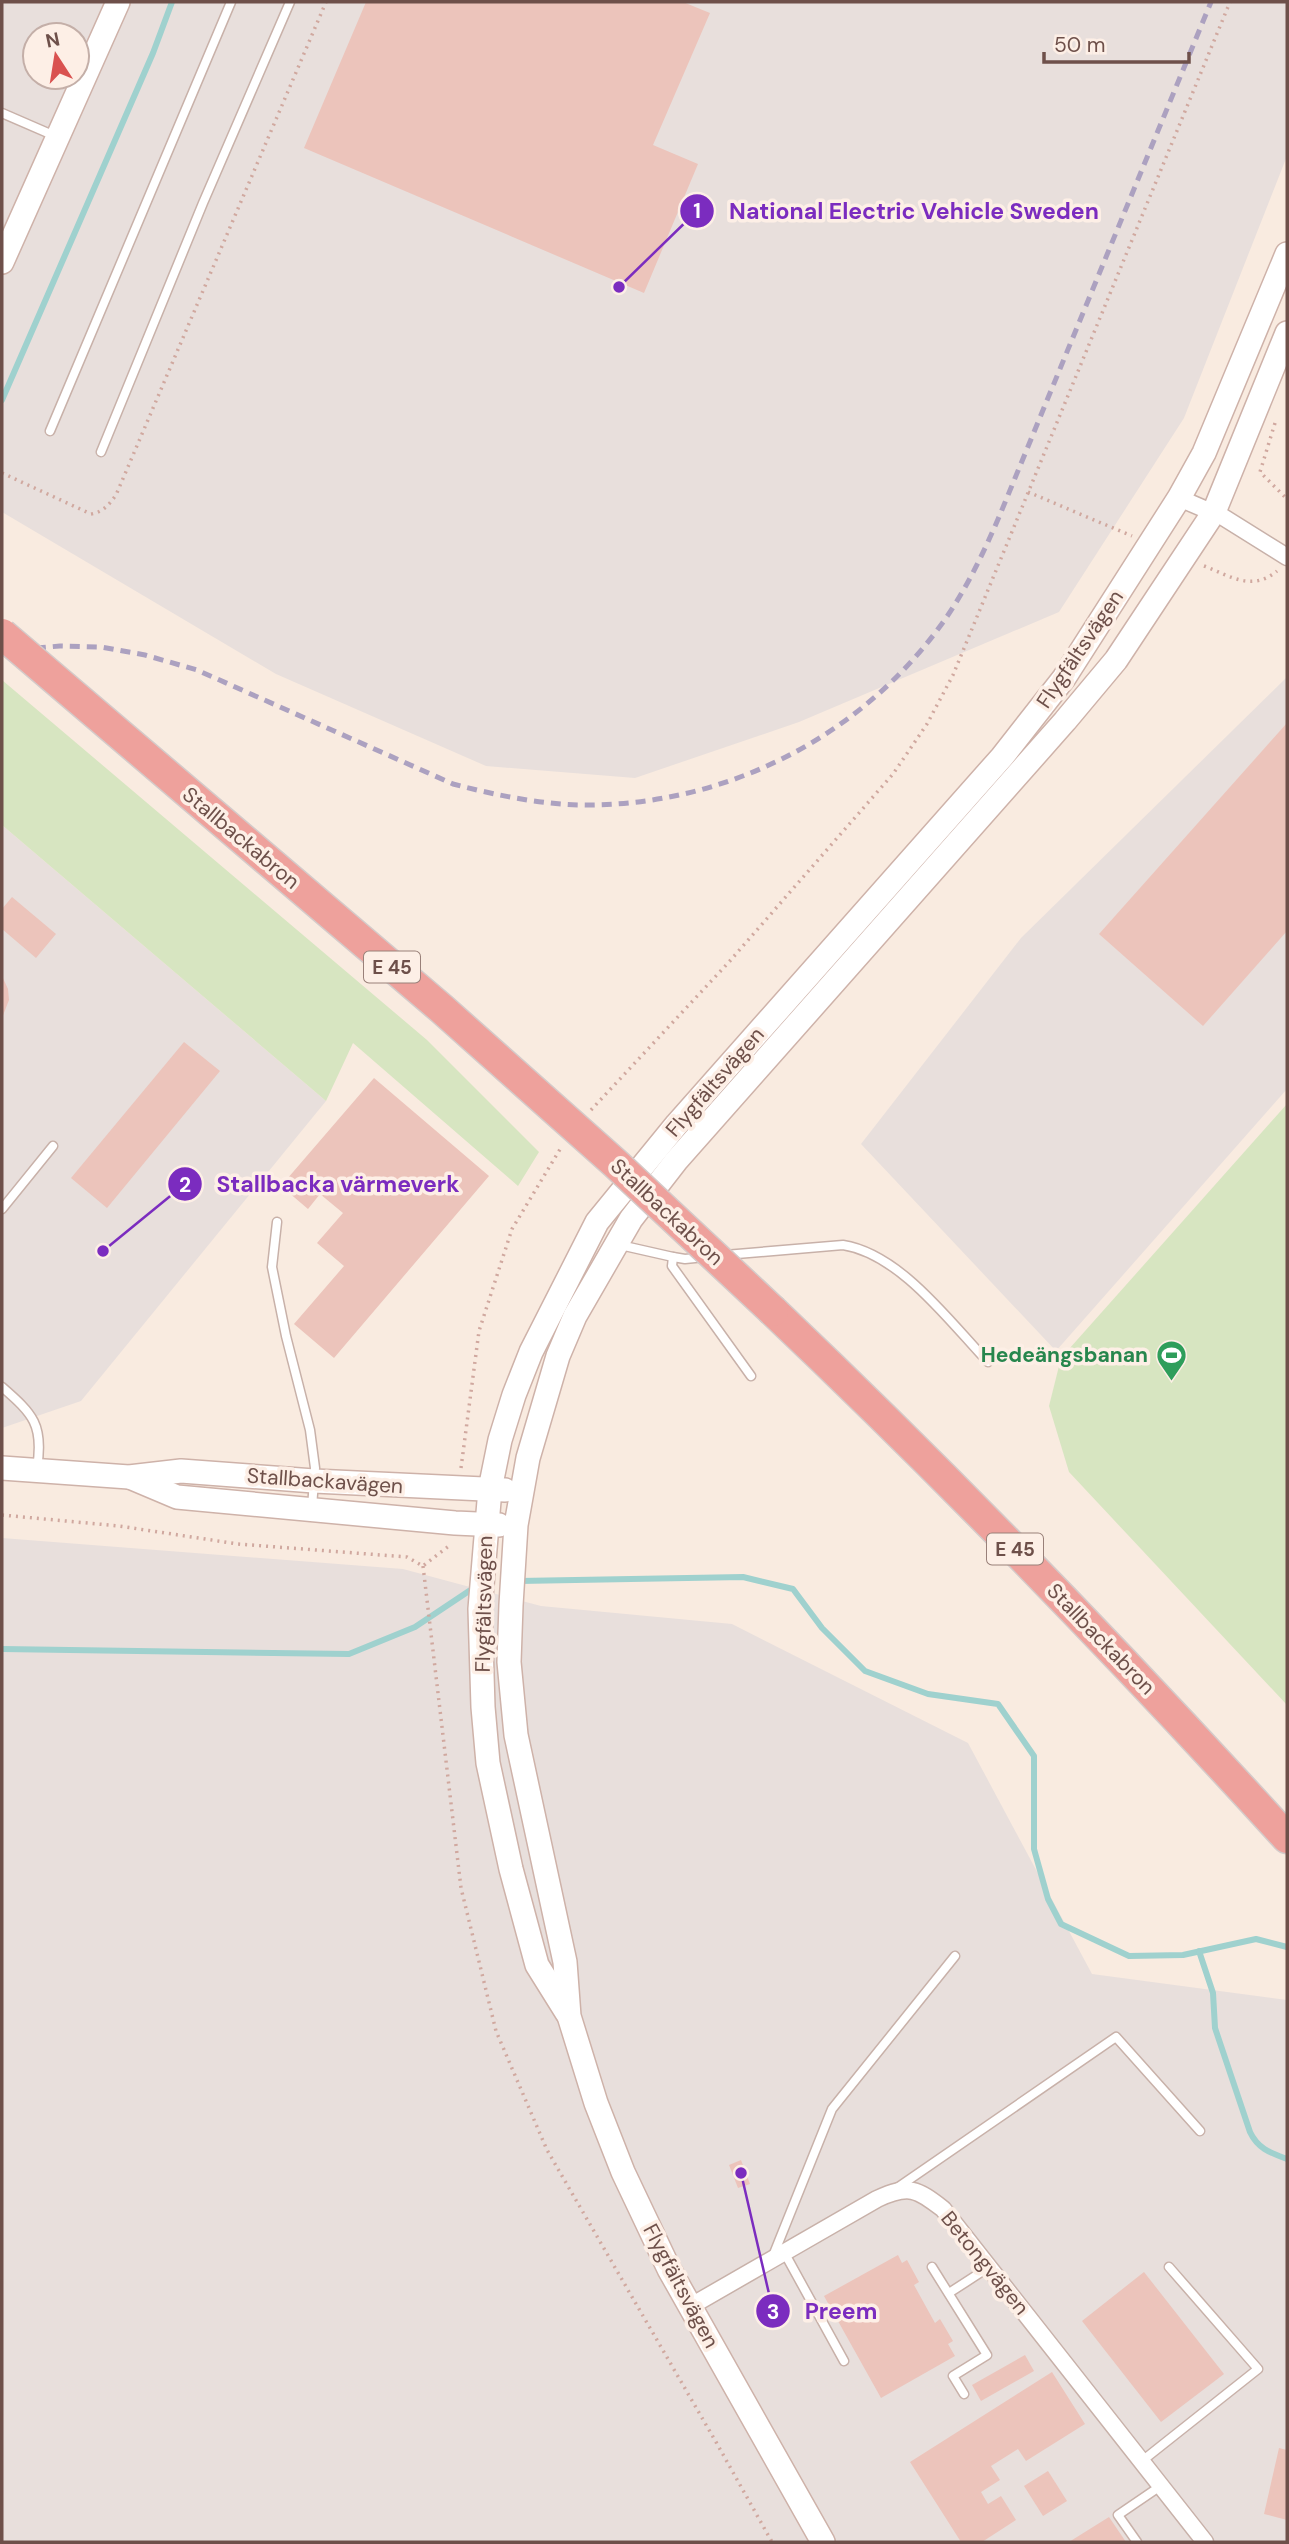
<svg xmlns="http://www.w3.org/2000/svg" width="1289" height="2544" font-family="'DM Sans',sans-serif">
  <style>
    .industrial { fill: #e8dfdc; fill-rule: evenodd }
    .green { fill: #d7e5c1 }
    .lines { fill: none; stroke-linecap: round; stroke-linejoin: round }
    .stream { stroke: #9fd1ce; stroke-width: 6 }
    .building { fill: #ecc4bb }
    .lane-casing { stroke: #c8b1a9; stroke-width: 11 }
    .street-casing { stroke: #c8b1a9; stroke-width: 19 }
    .secondary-casing { stroke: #ceb2a9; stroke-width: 26 }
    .highway-casing { stroke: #d4cac9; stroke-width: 33 }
    .path { stroke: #d0a89f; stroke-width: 3.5; stroke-dasharray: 2 5; stroke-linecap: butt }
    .lane { stroke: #fff; stroke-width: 8 }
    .street { stroke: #fff; stroke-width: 16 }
    .secondary { stroke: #fff; stroke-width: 23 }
    .highway { stroke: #eea19c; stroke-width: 30 }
    .rail { stroke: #aca1c0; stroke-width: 5; stroke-dasharray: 10 7; stroke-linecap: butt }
    .highway-bridge-casing { stroke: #d4cac9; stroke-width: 33; stroke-linecap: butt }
    .highway-bridge { stroke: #eea19c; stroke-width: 30 }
    .labels { text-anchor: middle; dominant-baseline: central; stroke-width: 7; stroke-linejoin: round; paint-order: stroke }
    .shield { fill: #fdefe6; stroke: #998079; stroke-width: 2 }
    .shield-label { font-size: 19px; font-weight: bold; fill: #6e504a }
    .street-label { font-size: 21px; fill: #6e504a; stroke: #fdefe6 }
    .leisure-label { font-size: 21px; font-weight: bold; fill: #27864d; stroke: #fdefe6; text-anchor: end }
    .leader { fill: none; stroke: #7b2cbf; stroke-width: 2.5 }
    .callout-dot { fill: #7b2cbf; stroke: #fdefe6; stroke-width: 2.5 }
    .mark-label { font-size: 21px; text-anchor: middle; font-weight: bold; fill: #fff }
    .callout-label { font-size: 23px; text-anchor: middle; font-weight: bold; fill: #7b2cbf; stroke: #fdefe6; stroke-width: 7; stroke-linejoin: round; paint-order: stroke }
  </style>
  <rect width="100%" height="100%" fill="#f9ebe0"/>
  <g class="industrial">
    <path d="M2,2H1287V156L1184,418L1059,612L799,722L635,778L486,766L276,674L2,512ZM35,35H77V77H35Z"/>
    <polygon points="1287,677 1287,1089 1056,1351 861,1144 1021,938"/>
    <polygon points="2,825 326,1101 81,1401 2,1428"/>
    <polygon points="2,1538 403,1569 541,1606 732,1624 968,1743 1092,1974 1287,2000 1287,2542 2,2542"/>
  </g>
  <g class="green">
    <polygon points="2,680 427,1040 539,1152 518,1186 353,1043 326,1101 2,825"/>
    <polygon points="1287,1104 1287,1705 1069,1472 1049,1406 1061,1358"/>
  </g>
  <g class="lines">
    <g class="stream">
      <polyline points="2,400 153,53 172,2"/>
      <polyline points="519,1581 743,1577 793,1589 822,1628 865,1671 928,1694 998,1704 1034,1756 1034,1849 1048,1899 1061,1924 1129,1956 1183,1955 1256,1939 1287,1947"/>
      <polyline points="2,1649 349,1654 415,1627 469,1591 477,1589"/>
      <path d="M1199,1951L1213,1993L1215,2028L1250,2132C1258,2149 1271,2153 1287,2159"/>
    </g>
  </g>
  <g class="building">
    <polygon points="366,2 683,2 710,13 653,145 698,164 644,293 304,148"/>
    <polygon points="1287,723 1287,931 1203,1026 1099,934"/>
    <polygon points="12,897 56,934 36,958 2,929 2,909"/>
    <polygon points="2,976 8,989 9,1000 2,1018"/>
    <polygon points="184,1042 220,1071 107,1208 71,1178"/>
    <polygon points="374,1078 489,1176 334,1358 294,1324 344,1266 317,1243 343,1213 320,1194 308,1209 281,1186"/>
    <polygon points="741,2160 750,2184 738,2188 729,2165"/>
    <polygon points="898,2255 902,2263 907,2260 919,2282 914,2285 935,2323 940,2319 953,2341 948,2344 955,2356 881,2398 824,2296"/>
    <polygon points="1144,2272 1224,2374 1161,2422 1082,2321"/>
    <polygon points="1025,2355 1034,2371 981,2401 972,2385"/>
    <polygon points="1052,2372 1085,2424 1026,2461 1018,2449 991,2466 1000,2480 981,2492 988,2504 1001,2496 1016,2520 982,2542 961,2542 910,2462"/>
    <polygon points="1279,2448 1287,2450 1287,2520 1264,2514"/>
    <polygon points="1048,2471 1067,2501 1043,2516 1024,2486"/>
    <polygon points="1109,2517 1126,2542 1069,2542"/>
  </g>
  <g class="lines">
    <defs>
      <g id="lane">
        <polyline points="2,113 55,136"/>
        <polyline points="50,431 231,2"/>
        <polyline points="101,452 203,203 290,2"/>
        <polyline points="2,1209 53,1146"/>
        <polyline points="277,1222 272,1267 286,1336 310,1430 315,1468 312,1507"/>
        <polyline points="620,1245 673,1257 672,1266 751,1376"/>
        <path d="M725,1255L843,1245C900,1254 949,1321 988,1362"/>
        <polyline points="673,1257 685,1259 705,1257"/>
        <path d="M2,1387C33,1414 44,1425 37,1468"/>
        <polyline points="897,2188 1116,2037 1200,2131"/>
        <polyline points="784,2252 844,2361"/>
        <polyline points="773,2256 832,2109 955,1956"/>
        <polyline points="932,2267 987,2355 953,2376 964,2394"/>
        <polyline points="949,2293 989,2267"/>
        <polyline points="1142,2461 1258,2369 1169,2267"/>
        <polyline points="1137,2542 1118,2515 1162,2485"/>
      </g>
      <g id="street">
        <polyline points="1179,498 1223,517 1287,557"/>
        <path d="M691,2306L877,2199C909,2184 917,2189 943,2209L1205,2542"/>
      </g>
      <g id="secondary">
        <polyline points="2,262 118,2"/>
        <polyline points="2,1468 129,1477 181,1471 314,1481 505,1490"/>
        <polyline points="132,1478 177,1497 455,1523 499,1525"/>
        <polyline points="567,2013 537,1965 511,1869 488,1763 483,1707 480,1609 490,1489 500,1440 514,1395 531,1352 597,1222 677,1124 1002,757 1064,678 1179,498 1204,453 1287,254"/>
        <polyline points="823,2542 669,2269 623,2172 596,2103 569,2016 565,1962 516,1735 509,1662 511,1605 516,1525 528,1458 558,1356 575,1316 631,1219 676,1161 1065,721 1116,660 1214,512 1287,333"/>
      </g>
      <path id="highway" d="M773,1311C951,1480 1122,1657 1287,1838"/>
    </defs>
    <use href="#lane" class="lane-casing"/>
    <use href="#street" class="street-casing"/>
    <use href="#secondary" class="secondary-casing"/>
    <use href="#highway" class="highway-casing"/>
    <g class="path">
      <polyline points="1275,423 1260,472 1287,499"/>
      <path d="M2,473L91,514C103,512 109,505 116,495L326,2"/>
      <polyline points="1028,492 1132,536"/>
      <path d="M1204,566C1230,576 1252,592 1277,571"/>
      <polyline points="591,1110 729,962 893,774 927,724 953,675 1230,2"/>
      <polyline points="461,1468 479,1331 512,1229 562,1146"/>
      <polyline points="2,1515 119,1526 238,1544 407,1557 423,1566 450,1545"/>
      <polyline points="423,1566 461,1888 496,2031 547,2150 716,2442 772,2542"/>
    </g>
    <use href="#lane" class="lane"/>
    <use href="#street" class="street"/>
    <use href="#secondary" class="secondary"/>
    <use href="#highway" class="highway"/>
    <path class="rail" d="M2,651L60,646L101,647L145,655L197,670L453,784C499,796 548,806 595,805C732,802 861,735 941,625C965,592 983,554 999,517L1211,2"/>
    <defs>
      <polyline id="highway-bridge" points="2,634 442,1009 616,1164 773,1311"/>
    </defs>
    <use href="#highway-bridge" class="highway-bridge-casing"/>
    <use href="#highway-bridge" class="highway-bridge"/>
  </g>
  <defs>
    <symbol id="stadium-pin" viewBox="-11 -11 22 30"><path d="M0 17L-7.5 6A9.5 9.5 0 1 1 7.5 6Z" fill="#2e9e5b" stroke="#fdefe6"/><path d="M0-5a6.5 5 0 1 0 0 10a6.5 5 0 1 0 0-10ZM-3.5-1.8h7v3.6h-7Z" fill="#fff"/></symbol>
  </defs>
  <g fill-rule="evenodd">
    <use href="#stadium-pin" x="1154" y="1338" width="35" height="47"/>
  </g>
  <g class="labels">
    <g class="shield">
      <rect x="364" y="951.5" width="56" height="31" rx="5"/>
      <rect x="987" y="1533.5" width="56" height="31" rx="5"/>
    </g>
    <g class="shield-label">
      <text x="392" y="967">E 45</text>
      <text x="1015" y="1549">E 45</text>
    </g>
    <g class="street-label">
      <text transform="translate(1080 649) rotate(-56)">Flygfältsvägen</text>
      <text transform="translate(241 838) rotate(40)">Stallbackabron</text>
      <text transform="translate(715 1082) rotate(-49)">Flygfältsvägen</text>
      <text transform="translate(667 1212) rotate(43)">Stallbackabron</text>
      <text transform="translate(325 1481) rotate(4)">Stallbackavägen</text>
      <text transform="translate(484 1604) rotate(-89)">Flygfältsvägen</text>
      <text transform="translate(1101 1639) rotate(46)">Stallbackabron</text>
      <text transform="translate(985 2263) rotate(51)">Betongvägen</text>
      <text transform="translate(681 2286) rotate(62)">Flygfältsvägen</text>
    </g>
    <g class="leisure-label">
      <text x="1148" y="1355">Hedeängsbanan</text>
    </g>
  </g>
  <path class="leader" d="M619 287L697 211M103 1251L185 1184M741 2173L773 2311"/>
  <g class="callout-dot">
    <circle cx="619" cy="287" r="7"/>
    <circle cx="103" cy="1251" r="7"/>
    <circle cx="741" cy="2173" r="7"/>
    <circle cx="697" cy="211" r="18"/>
    <circle cx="185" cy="1184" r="18"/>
    <circle cx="773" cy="2311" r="18"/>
  </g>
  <g class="mark-label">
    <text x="697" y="218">1</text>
    <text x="185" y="1192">2</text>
    <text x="773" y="2319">3</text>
  </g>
  <g class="callout-label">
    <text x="914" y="219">National Electric Vehicle Sweden</text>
    <text x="338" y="1192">Stallbacka värmeverk</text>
    <text x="841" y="2319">Preem</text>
  </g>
  <rect width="1289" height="2544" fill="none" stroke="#6e504a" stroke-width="7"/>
  <g transform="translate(56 56) rotate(348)"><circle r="33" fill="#fdefe6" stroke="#c4afa8" stroke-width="2"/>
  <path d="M0-5L12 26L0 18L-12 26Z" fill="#d95250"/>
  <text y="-10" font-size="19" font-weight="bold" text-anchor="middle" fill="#6e504a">N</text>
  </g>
  <path d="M1044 52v10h145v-10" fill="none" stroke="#6e504a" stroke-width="3.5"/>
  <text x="1054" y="52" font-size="21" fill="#6e504a" stroke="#fdefe6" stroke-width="5" paint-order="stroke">50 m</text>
</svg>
